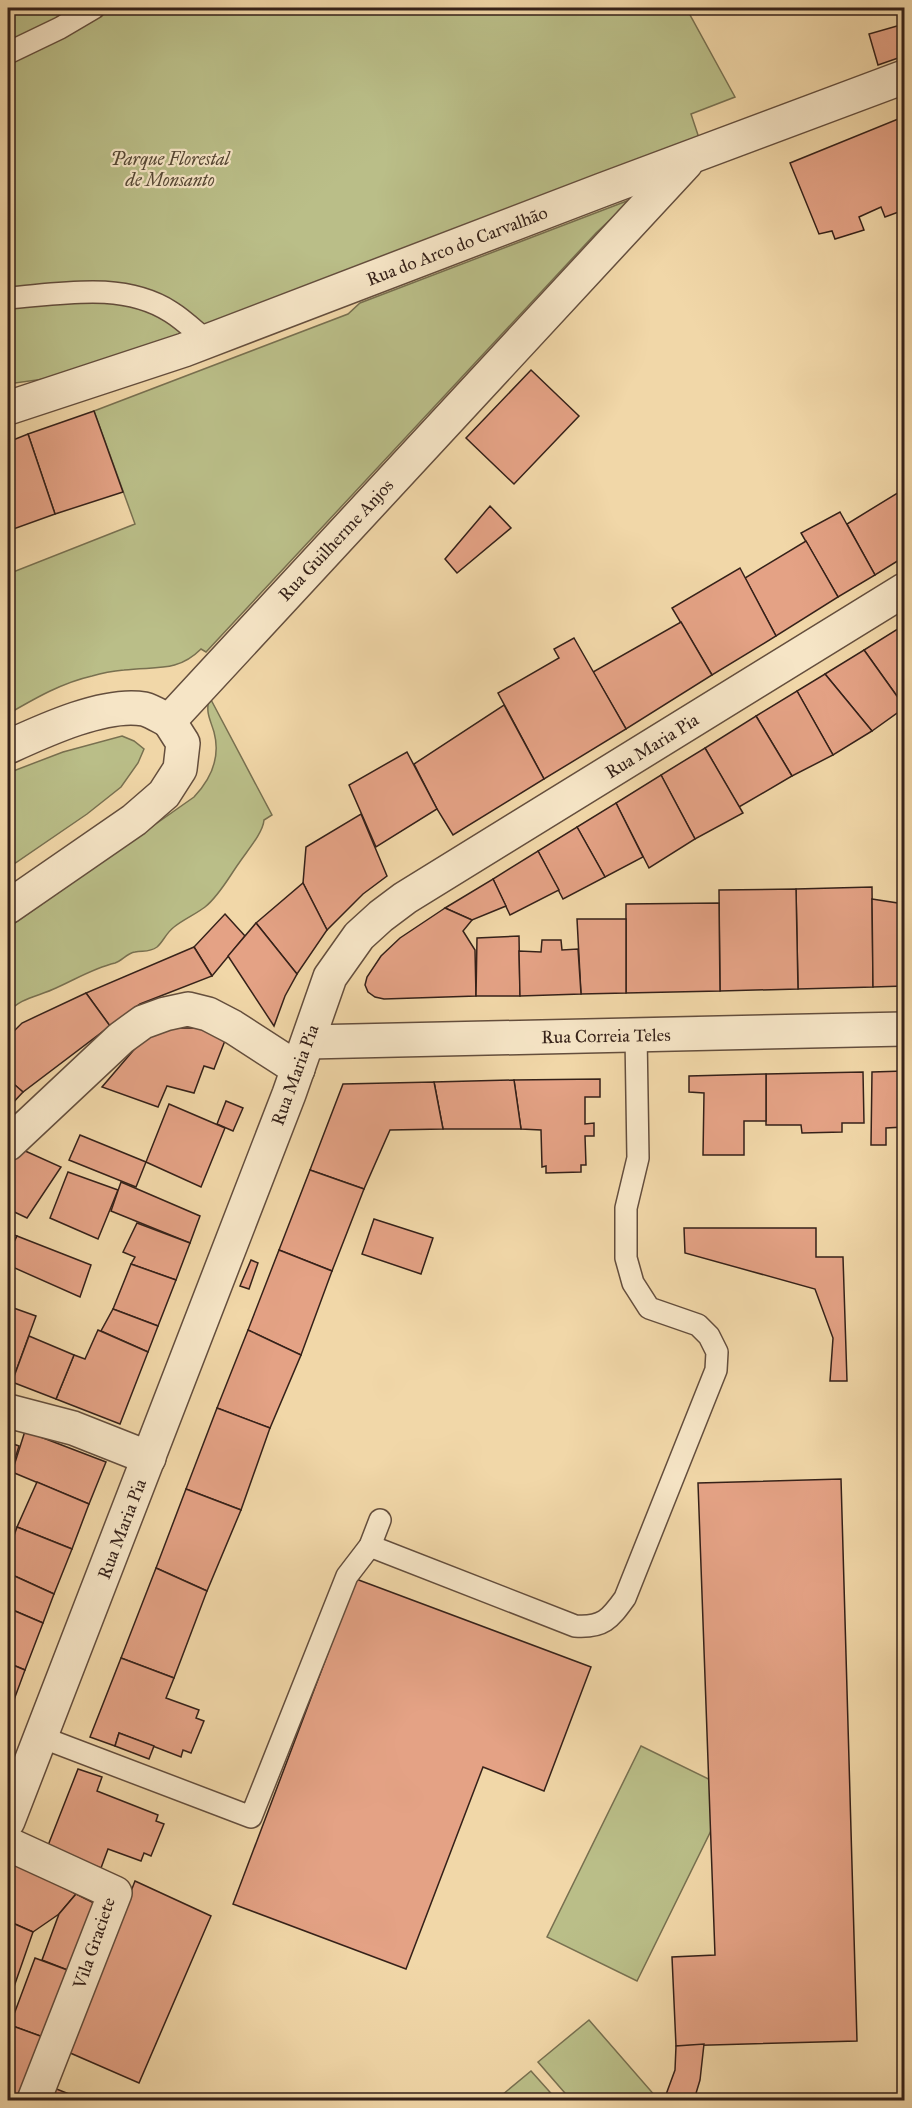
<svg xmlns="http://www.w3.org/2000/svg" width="912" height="2108" font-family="'IM FELL Great Primer',serif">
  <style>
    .green { fill: #babe88; stroke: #787050; stroke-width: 1.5 }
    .building { fill: #e4a285; stroke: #352119; stroke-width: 1.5 }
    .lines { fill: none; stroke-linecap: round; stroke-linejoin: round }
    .lane-casing { stroke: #644e3d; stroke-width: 24 }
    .street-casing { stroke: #644e3d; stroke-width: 36 }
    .lane { stroke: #f6e5c6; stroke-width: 21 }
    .street { stroke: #f6e5c6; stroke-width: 33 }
    .labels { text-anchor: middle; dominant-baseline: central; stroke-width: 4.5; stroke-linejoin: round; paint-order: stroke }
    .park-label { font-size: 18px; font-style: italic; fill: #564835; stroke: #f6e5c6 }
    .street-label { font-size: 18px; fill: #352119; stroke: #f6e5c6 }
  </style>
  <rect width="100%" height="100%" fill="#f1d7a8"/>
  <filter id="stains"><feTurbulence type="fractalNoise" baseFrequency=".00333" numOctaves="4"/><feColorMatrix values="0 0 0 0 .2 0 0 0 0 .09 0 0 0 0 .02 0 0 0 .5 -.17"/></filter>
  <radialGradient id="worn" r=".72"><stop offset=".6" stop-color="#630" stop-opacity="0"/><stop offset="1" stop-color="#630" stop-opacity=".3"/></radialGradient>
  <g class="green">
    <polygon points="8,8 699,8 689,13 735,97 691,114 705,156 51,378 8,384"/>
    <path d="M632,199L596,233L206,652L201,649C177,673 155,666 124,670C113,671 102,673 92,676C61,683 34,699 8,714V574L135,524L94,411L348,314L360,303Z"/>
    <path d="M209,696L272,815L264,820C263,833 247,851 239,863C229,877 219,896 205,907C196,914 184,919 174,927C166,933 163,942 157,947C149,953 142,950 135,952C127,953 122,961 115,963C94,968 76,979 56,988C40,996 19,998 8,1013V928L194,797C211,779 221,758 214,732C209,716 206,714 209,696Z"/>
    <polygon points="122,736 134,741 144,749 138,763 121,787 87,814 8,868 8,773 63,752"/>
    <polygon points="641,1746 731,1790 637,1981 547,1937"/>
    <polygon points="589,2020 657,2098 654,2100 571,2100 538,2062"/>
    <polygon points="531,2071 557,2100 496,2100"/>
  </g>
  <g class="building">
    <polygon points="904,24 904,56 878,65 869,34"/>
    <polygon points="903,117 904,121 904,210 885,217 881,207 859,217 864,230 835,239 832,231 819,234 790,163"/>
    <polygon points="531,370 579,416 514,484 466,438"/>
    <polygon points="94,411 123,492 55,514 28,434"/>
    <polygon points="28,434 55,514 8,531 8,442"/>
    <polygon points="904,489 904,557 875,575 847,524"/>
    <polygon points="490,506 511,528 457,573 445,559"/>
    <polygon points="840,512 875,575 838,597 801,533"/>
    <polygon points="806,541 838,597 776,636 745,578"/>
    <polygon points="740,568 776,636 712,675 672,608"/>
    <polygon points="681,622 712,675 626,729 593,672"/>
    <polygon points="904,625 904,706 864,650"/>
    <polygon points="574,638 626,729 544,779 498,693 559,658 554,649"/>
    <polygon points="864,650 904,706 904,708 872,731 825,674"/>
    <polygon points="825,674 872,731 833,755 797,691"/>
    <polygon points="797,691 833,755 792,776 756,716"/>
    <polygon points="504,705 544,779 453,835 437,809 414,764"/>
    <polygon points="756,716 792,776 739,807 705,748"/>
    <polygon points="705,748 743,813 695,839 661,775"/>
    <polygon points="407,752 437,809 376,847 349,785"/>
    <polygon points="661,775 695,839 649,868 616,803"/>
    <polygon points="616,803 643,857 605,877 577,827"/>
    <polygon points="361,814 387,876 363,894 327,930 303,883 306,847"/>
    <polygon points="577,827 605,877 563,899 538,851"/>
    <polygon points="538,851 559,890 510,915 493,879"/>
    <polygon points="493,879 506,906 472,920 445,908"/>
    <polygon points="303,883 327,930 297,974 256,923"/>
    <polygon points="872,887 873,987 798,989 796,889"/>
    <polygon points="796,889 798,989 720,991 719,890"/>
    <polygon points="872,899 904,904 904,986 873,987"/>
    <polygon points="719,903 720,991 626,993 626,904"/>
    <polygon points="445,908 472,920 463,931 475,950 476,996 384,999 375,997 368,992 365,985 367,977 381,956 400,938"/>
    <polygon points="225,914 245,936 212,976 194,947"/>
    <polygon points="577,919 626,919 626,993 581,994"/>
    <polygon points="256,923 297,974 285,996 274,1026 228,956"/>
    <polygon points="519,936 520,996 476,996 477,938"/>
    <polygon points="542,940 561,940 562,950 578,949 581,994 520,996 519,951 541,952"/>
    <polygon points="194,947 212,976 140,1004 110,1026 86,993"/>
    <polygon points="86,993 110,1026 23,1092 8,1079 8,1037 22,1023"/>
    <polygon points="166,1028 199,1028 226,1038 214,1069 204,1066 194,1093 167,1086 158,1107 102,1087 144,1038"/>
    <polygon points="904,1071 904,1127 886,1128 886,1145 871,1145 872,1072"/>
    <polygon points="863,1072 864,1123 842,1123 842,1132 802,1133 801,1125 766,1125 766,1074"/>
    <polygon points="766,1074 766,1121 744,1121 744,1155 703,1155 704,1093 689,1092 689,1076"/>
    <polygon points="8,1079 23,1092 8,1108"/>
    <polygon points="600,1079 600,1097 585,1097 585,1124 594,1123 594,1136 585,1136 586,1165 581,1165 581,1172 546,1173 546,1166 542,1167 541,1130 521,1129 514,1080"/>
    <polygon points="514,1080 521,1129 443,1129 434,1082"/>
    <polygon points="434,1082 443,1129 390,1130 364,1189 310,1170 343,1084"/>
    <polygon points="226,1101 243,1108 233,1131 217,1124"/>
    <polygon points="169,1104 225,1128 201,1187 146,1162"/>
    <polygon points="80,1135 146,1162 136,1187 69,1160"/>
    <polygon points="23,1150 61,1167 27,1218 8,1209 8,1166"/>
    <polygon points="310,1170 364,1189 332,1271 279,1250"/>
    <polygon points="68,1172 118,1190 98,1239 50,1218"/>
    <polygon points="121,1182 200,1216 190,1243 111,1211"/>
    <polygon points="374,1219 433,1238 421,1274 362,1254"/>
    <polygon points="137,1223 190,1243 176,1280 131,1264 135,1257 123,1252"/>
    <polygon points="684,1228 816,1228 816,1257 843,1257 847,1381 830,1381 833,1338 815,1289 685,1253"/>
    <polygon points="8,1232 17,1236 8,1254"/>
    <polygon points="17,1236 91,1265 80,1297 8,1265 8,1254"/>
    <polygon points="279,1250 332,1271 301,1355 248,1330"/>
    <polygon points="251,1260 258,1263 249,1289 240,1286"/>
    <polygon points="131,1264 176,1280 158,1326 113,1309"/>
    <polygon points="8,1306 36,1316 12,1382 8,1381"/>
    <polygon points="113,1309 158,1326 148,1352 101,1331"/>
    <polygon points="98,1330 148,1352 120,1424 56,1399 74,1355 85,1359"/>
    <polygon points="248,1330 301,1355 270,1428 217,1408"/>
    <polygon points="29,1336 74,1355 56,1399 12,1382"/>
    <polygon points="217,1408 270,1428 241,1510 186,1489"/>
    <polygon points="25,1431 106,1462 89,1504 12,1472"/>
    <polygon points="8,1442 19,1446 8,1481"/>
    <polygon points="841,1479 857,2041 676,2046 672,1957 715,1955 698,1483"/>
    <polygon points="37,1482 89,1504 72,1549 17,1527"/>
    <polygon points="186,1489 241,1510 207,1591 156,1568"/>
    <polygon points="17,1527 72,1549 54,1594 8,1573 8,1553"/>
    <polygon points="156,1568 207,1591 174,1678 121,1658"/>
    <polygon points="8,1573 54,1594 43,1623 8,1608"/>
    <polygon points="356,1579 591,1667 544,1791 483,1767 406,1969 233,1904"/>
    <polygon points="8,1608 43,1623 25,1670 8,1663"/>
    <polygon points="121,1658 174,1678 166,1698 199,1710 196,1718 204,1721 191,1753 183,1750 181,1757 119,1733 115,1746 90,1737"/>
    <polygon points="8,1663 25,1670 8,1716"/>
    <polygon points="119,1733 154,1746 149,1759 115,1746"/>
    <polygon points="78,1769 102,1777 97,1791 158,1815 156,1821 164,1824 151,1856 144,1853 141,1861 108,1849 101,1868 47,1848"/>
    <polygon points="13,1862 76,1894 59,1914 33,1932 8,1921 8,1877"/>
    <polygon points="135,1881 211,1916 139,2083 68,2052"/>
    <polygon points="76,1894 96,1904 70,1971 42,1960 59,1914"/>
    <polygon points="8,1921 33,1932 8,2004"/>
    <polygon points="35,1958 70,1971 43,2037 10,2025"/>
    <polygon points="10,2025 43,2037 19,2098 8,2093 8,2030"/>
    <polygon points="704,2044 700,2080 694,2100 664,2100 675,2070 676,2046"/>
    <polygon points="54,2088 84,2100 49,2100"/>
  </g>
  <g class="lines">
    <defs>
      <g id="lane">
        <polyline points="8,53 60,28 94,8"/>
        <path d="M8,298C61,294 123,281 171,312C184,320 196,332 207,341"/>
        <path d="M370,1546L575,1626C603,1628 610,1619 625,1598L716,1370L717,1352L709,1336L698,1325L649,1308L633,1283L626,1258V1208L638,1158L636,1035"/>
        <polyline points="41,1737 251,1817 347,1576 370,1546 380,1520"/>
      </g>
      <g id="street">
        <polyline points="8,408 184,350 602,190 904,77"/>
        <polyline points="169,721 686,163"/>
        <path d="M8,747C43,731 105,702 144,709C152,711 161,717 169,721"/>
        <polyline points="8,907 134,820 164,794 180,769 183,743 169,721"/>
        <polyline points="308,1042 904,1029"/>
        <polyline points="8,1144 121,1038 143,1022 165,1014 188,1009 208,1014 233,1027 298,1069"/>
        <polyline points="8,1411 73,1428 149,1458"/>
        <polyline points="8,1821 289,1094 330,977 359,936 381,916 405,898 904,590"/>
        <polyline points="8,1844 115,1893 34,2100"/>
      </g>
    </defs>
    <use href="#lane" class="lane-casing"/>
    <use href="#street" class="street-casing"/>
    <use href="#lane" class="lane"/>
    <use href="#street" class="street"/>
  </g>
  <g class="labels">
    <g class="park-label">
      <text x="170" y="159">Parque Florestal<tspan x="170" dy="21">de Monsanto</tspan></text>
    </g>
    <g class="street-label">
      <text transform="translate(457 246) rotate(-21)">Rua do Arco do Carvalhão</text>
      <text transform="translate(336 540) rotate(-47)">Rua Guilherme Anjos</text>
      <text transform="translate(652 746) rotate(-32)">Rua Maria Pia</text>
      <text transform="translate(606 1036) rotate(-1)">Rua Correia Teles</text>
      <text transform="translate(295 1075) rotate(-70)">Rua Maria Pia</text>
      <text transform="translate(122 1529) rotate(-69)">Rua Maria Pia</text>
      <text transform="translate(94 1943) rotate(-71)">Vila Graciete</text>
    </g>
  </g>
  <rect width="912" height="2108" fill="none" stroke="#f1d7a8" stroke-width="30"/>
  <rect x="9" y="9" width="894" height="2090" fill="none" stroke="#352119" stroke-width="3"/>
  <rect x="15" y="15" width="882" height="2078" fill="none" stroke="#352119" stroke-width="1.5"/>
  <rect width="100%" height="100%" filter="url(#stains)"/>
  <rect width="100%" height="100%" fill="url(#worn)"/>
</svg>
